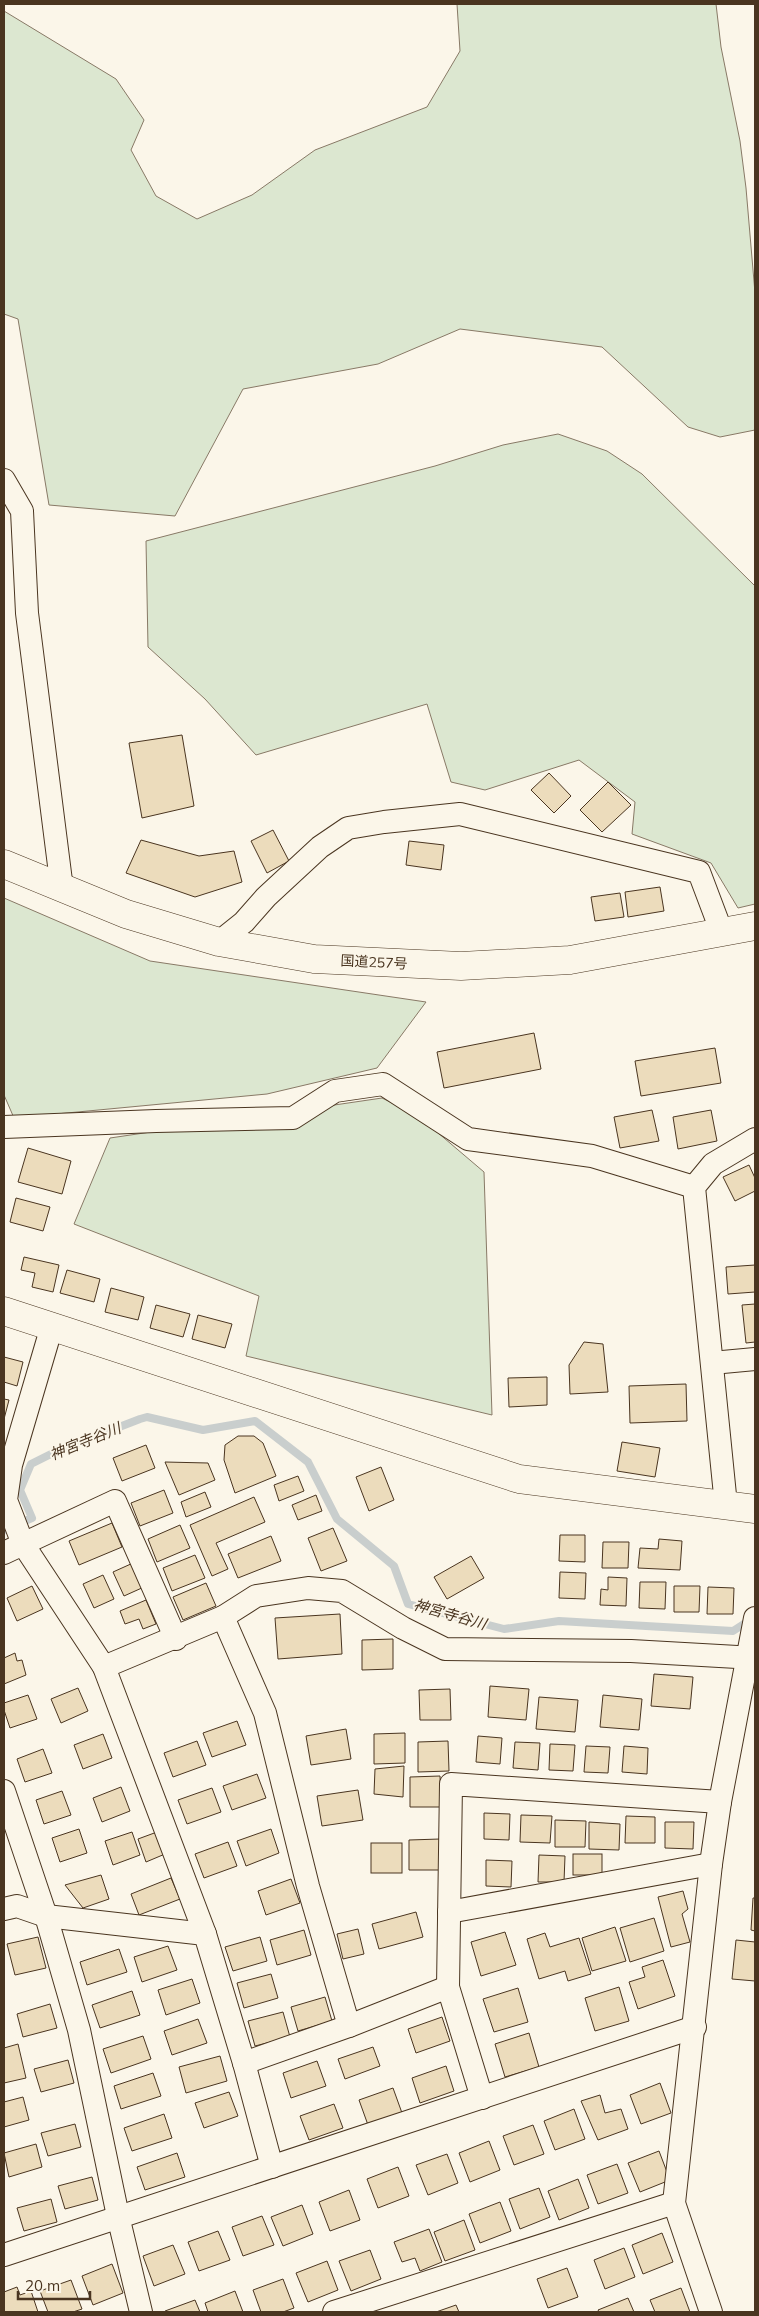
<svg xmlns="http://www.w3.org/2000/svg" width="759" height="2316" font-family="Mulish,'Noto Sans JP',sans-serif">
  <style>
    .green { fill: #dce7d0; stroke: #887966 }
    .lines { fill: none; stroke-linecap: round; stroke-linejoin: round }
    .stream { stroke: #c9cecd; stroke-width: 8 }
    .building { fill: #ecdcbc; stroke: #4a3520 }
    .minor-casing { stroke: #4a3520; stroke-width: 24 }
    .tertiary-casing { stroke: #4a3520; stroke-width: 29 }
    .trunk-casing { stroke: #4a3520; stroke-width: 29 }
    .minor { stroke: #fbf6e9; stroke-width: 22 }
    .tertiary { stroke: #fbf6e9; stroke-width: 28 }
    .trunk { stroke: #fbf6e9; stroke-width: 28 }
    .labels { text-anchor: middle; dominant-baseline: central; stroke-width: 4; stroke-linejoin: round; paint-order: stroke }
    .street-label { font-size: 14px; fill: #4a3520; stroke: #fbf6e9 }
    .water-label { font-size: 15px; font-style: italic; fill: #4a3520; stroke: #fbf6e9 }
  </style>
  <rect width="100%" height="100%" fill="#fbf6e9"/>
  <g class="green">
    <polygon points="457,4 716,4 721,47 740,141 746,188 755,293 755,430 720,437 688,427 602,347 460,329 378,364 243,389 175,516 49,505 18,319 4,314 4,11 116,79 144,120 131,150 156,196 197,219 252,195 315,150 427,107 460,51"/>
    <polygon points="558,434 607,451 642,474 755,586 755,904 738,908 711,863 632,834 635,802 579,760 485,790 451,782 427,704 256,755 205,699 148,647 146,541 435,466 503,445"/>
    <polygon points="4,898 150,961 426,1002 377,1068 267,1094 14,1118 4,1095"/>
    <polygon points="382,1098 417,1115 484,1172 492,1415 246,1356 259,1296 74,1224 110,1138"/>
  </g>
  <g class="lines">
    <polyline class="stream" points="4,1530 32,1518 20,1490 31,1464 57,1451 140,1419 147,1417 203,1430 255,1421 308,1462 337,1519 394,1566 408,1604 504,1629 559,1621 733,1631 750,1620"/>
  </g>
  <g class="building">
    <polygon points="182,735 194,806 142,818 129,743"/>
    <polygon points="549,773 571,796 554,813 531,790"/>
    <polygon points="608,782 631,805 602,832 580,810"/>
    <polygon points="273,830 289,861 267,873 251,841"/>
    <polygon points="141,840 199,856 234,851 242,882 195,897 126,873"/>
    <polygon points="409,841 444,845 441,870 406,865"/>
    <polygon points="660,887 664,911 628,917 625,892"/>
    <polygon points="620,893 624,917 595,921 591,897"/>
    <polygon points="534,1033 541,1069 444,1088 437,1052"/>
    <polygon points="715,1048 721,1083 641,1096 635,1061"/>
    <polygon points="652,1110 659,1141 620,1148 614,1117"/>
    <polygon points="711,1110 717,1141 678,1149 673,1117"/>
    <polygon points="28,1148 71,1161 62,1194 18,1182"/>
    <polygon points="749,1165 755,1178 755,1191 735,1201 723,1177"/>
    <polygon points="16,1198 50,1207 43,1231 10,1222"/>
    <polygon points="24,1257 59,1265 53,1292 32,1287 35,1273 21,1270"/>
    <polygon points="755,1265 755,1292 728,1294 726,1267"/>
    <polygon points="67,1270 100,1279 94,1302 60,1293"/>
    <polygon points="111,1288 144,1297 138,1320 105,1312"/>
    <polygon points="755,1304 755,1342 746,1343 742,1305"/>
    <polygon points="156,1305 190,1314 183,1337 150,1328"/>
    <polygon points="198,1315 232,1324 225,1348 192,1339"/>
    <polygon points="584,1342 603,1344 608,1392 570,1394 569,1365"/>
    <polygon points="4,1357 23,1362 17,1386 4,1382"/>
    <polygon points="547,1377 547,1405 509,1407 508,1378"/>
    <polygon points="686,1384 687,1421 630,1423 629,1386"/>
    <polygon points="4,1399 9,1400 4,1419"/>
    <polygon points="238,1436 254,1436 263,1443 276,1476 235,1493 224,1460 225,1445"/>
    <polygon points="622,1442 660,1448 655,1477 617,1471"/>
    <polygon points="146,1445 155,1468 122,1481 113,1458"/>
    <polygon points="165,1462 208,1463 215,1480 179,1495"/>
    <polygon points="381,1467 394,1500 369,1511 356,1477"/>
    <polygon points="298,1476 304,1491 279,1501 274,1485"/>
    <polygon points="164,1490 173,1513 140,1526 131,1503"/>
    <polygon points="205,1492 211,1507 186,1517 181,1502"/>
    <polygon points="316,1495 322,1511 298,1520 292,1505"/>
    <polygon points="254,1497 265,1522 216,1543 228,1569 212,1576 190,1525"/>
    <polygon points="112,1523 122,1547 79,1565 69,1541"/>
    <polygon points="180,1525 190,1548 157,1562 148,1539"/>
    <polygon points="333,1528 347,1561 321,1571 308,1538"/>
    <polygon points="560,1535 585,1535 585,1562 559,1561"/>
    <polygon points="271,1536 281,1561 238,1578 228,1554"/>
    <polygon points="659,1539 682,1541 680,1570 638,1568 640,1548 658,1549"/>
    <polygon points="603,1542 629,1542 628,1568 602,1568"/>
    <polygon points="195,1555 205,1578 172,1591 163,1568"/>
    <polygon points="471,1556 484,1578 447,1599 434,1577"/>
    <polygon points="133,1563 144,1587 124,1596 113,1572"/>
    <polygon points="560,1572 586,1573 585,1599 559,1598"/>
    <polygon points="103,1575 114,1599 94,1608 83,1584"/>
    <polygon points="608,1577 627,1578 626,1606 600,1605 601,1589 608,1590"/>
    <polygon points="640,1582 666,1582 665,1609 639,1608"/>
    <polygon points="206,1583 216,1606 183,1620 173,1597"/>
    <polygon points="32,1586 43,1609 17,1621 7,1598"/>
    <polygon points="674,1586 700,1586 699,1612 674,1612"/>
    <polygon points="708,1587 734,1588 733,1614 707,1614"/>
    <polygon points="146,1600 156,1624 143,1629 139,1619 125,1624 120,1611"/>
    <polygon points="340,1614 342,1654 278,1659 275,1618"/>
    <polygon points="393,1639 393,1669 362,1670 362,1640"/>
    <polygon points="15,1653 17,1661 22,1660 26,1675 4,1684 4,1658"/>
    <polygon points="654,1674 693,1677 690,1709 651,1706"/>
    <polygon points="490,1686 529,1689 526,1720 488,1717"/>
    <polygon points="78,1688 88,1711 61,1723 51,1699"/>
    <polygon points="450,1689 451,1720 420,1720 419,1690"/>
    <polygon points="28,1695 37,1719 10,1728 4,1710 4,1703"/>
    <polygon points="603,1695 642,1699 639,1730 600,1727"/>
    <polygon points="539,1697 578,1700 575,1732 536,1729"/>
    <polygon points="237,1721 246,1745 212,1757 203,1733"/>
    <polygon points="346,1729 351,1759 311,1765 306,1736"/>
    <polygon points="405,1733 405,1763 374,1764 374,1734"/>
    <polygon points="103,1734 112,1758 83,1769 74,1745"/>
    <polygon points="478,1736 502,1738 500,1764 476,1762"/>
    <polygon points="197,1741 206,1765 173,1777 164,1753"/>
    <polygon points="448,1741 449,1771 418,1772 418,1742"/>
    <polygon points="515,1742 540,1743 538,1770 513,1768"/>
    <polygon points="550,1744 575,1745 573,1771 549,1770"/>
    <polygon points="586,1746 610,1747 608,1773 584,1772"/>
    <polygon points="624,1746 648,1748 647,1774 622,1772"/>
    <polygon points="43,1749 52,1773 25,1782 17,1759"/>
    <polygon points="404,1766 403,1797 374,1794 375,1769"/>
    <polygon points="257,1774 266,1798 232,1810 223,1786"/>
    <polygon points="440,1776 441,1807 410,1807 410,1777"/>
    <polygon points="121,1787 130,1811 102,1822 93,1798"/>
    <polygon points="212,1788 221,1812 187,1824 178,1800"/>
    <polygon points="358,1790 363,1820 322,1826 317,1796"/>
    <polygon points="62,1791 71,1815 44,1824 36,1800"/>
    <polygon points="484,1813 510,1814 509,1840 484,1839"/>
    <polygon points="521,1815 552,1816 550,1843 520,1842"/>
    <polygon points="626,1816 655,1817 655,1843 625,1843"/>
    <polygon points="555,1820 586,1821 585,1847 555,1847"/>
    <polygon points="589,1822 620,1824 619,1850 589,1849"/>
    <polygon points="665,1822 694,1822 693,1849 665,1848"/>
    <polygon points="79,1829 87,1853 60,1862 52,1838"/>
    <polygon points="271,1829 279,1853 246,1866 237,1841"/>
    <polygon points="132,1832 140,1855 113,1865 105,1841"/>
    <polygon points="157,1832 165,1854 146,1862 138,1839"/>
    <polygon points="440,1839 440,1870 409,1870 409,1840"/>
    <polygon points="228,1842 237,1866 204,1878 195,1854"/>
    <rect x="371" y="1843" width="31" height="30"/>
    <rect x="573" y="1854" width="29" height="21"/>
    <polygon points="539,1855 565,1856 564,1882 538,1882"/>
    <polygon points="486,1860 512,1861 511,1887 486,1886"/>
    <polygon points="101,1875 109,1899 83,1908 65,1885"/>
    <polygon points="171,1878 180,1899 139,1915 131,1894"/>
    <polygon points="291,1879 300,1903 266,1915 258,1891"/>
    <polygon points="683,1891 688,1909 682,1914 690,1942 671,1947 658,1897"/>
    <polygon points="753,1898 755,1898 755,1931 751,1930"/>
    <polygon points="416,1912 423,1937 379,1949 372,1924"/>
    <polygon points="654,1918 664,1951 630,1962 620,1928"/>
    <polygon points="615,1927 626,1961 592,1971 582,1938"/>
    <polygon points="358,1929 364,1954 343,1959 337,1934"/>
    <polygon points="304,1930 311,1955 277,1965 270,1940"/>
    <polygon points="505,1932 516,1965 481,1976 471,1942"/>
    <polygon points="545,1933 550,1947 579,1938 591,1974 568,1981 565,1971 539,1979 527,1939"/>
    <polygon points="38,1937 46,1968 15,1975 7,1944"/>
    <polygon points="260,1937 267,1961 233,1971 225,1947"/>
    <polygon points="736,1940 755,1942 755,1981 732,1979"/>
    <polygon points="168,1946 177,1970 142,1982 134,1957"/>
    <polygon points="119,1949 127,1972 87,1985 80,1962"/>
    <polygon points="663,1960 675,1996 638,2009 629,1982 645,1977 642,1967"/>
    <polygon points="271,1974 278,1998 244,2008 237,1983"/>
    <polygon points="192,1979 200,2003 166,2015 158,1990"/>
    <polygon points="619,1987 629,2021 595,2031 585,1998"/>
    <polygon points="518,1988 528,2022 494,2032 483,1999"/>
    <polygon points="132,1991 140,2015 100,2028 92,2005"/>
    <polygon points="325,1997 332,2021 298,2031 291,2007"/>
    <polygon points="50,2004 57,2028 23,2037 17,2014"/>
    <polygon points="283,2012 290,2037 255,2046 248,2021"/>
    <polygon points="442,2017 450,2041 416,2053 408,2029"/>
    <polygon points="198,2019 207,2043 172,2055 164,2031"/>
    <polygon points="529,2033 539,2067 505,2077 495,2044"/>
    <polygon points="143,2036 151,2059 111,2073 103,2049"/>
    <polygon points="18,2044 26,2078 4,2083 4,2048"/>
    <polygon points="373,2047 380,2066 345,2079 338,2059"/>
    <polygon points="220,2056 227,2081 186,2093 179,2067"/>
    <polygon points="68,2060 74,2083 41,2092 34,2069"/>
    <polygon points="317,2061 326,2086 291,2098 283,2073"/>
    <polygon points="446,2066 454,2091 420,2103 412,2078"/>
    <polygon points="153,2073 161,2096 121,2109 114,2086"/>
    <polygon points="660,2083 671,2113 641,2124 630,2095"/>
    <polygon points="393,2088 402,2113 368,2125 359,2100"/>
    <polygon points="229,2092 238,2116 204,2128 195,2103"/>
    <polygon points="600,2095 605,2113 621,2109 628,2129 598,2140 581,2101"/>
    <polygon points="23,2097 29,2120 4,2127 4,2102"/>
    <polygon points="334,2104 343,2128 309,2140 300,2116"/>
    <polygon points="574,2109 585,2139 555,2150 544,2121"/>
    <polygon points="164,2114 172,2138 132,2151 124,2128"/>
    <polygon points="75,2124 81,2147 48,2156 41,2133"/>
    <polygon points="533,2125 544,2154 514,2165 503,2136"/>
    <polygon points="489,2141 500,2170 470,2182 459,2153"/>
    <polygon points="36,2144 42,2167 9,2177 4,2153"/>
    <polygon points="659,2151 670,2180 640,2192 628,2163"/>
    <polygon points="177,2153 185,2177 145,2190 137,2167"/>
    <polygon points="447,2154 458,2183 428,2195 416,2165"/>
    <polygon points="617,2164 628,2193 598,2204 587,2175"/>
    <polygon points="398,2167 409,2196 378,2208 367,2179"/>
    <polygon points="92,2177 98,2200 65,2209 58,2186"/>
    <polygon points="578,2179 589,2208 559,2220 548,2191"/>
    <polygon points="539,2188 550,2217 520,2229 509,2199"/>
    <polygon points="349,2190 360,2220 330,2231 319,2202"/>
    <polygon points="51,2199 57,2222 24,2231 17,2208"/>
    <polygon points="500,2202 511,2231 480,2243 469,2214"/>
    <polygon points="302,2205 313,2234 283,2246 271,2217"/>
    <polygon points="262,2216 274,2245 243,2256 232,2227"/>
    <polygon points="464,2220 475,2250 445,2261 434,2232"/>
    <polygon points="429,2229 442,2262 420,2271 415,2258 402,2262 394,2242"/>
    <polygon points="218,2231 230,2260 199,2271 188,2242"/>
    <polygon points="662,2233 673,2262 643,2274 632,2245"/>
    <polygon points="173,2245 185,2274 154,2286 143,2256"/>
    <polygon points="624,2248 635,2277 605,2289 594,2260"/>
    <polygon points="370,2250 381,2279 351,2291 339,2261"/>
    <polygon points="327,2261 338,2290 308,2302 296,2273"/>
    <polygon points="112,2264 123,2293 93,2305 82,2276"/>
    <polygon points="567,2268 578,2297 548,2308 537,2279"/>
    <polygon points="283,2279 294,2308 283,2312 261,2312 253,2290"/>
    <polygon points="71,2280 82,2309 73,2312 48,2312 40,2291"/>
    <polygon points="17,2287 20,2295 31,2291 38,2312 4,2312 4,2292"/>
    <polygon points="681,2288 690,2312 655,2312 650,2300"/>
    <polygon points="235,2291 243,2312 208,2312 205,2303"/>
    <polygon points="628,2298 634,2312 599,2312 598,2310"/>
    <polygon points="195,2300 200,2312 165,2312 165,2311"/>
    <polygon points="456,2305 459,2312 436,2312"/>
  </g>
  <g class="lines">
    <defs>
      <g id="minor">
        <polyline points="4,480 22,511 27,613 62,889"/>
        <polyline points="219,942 244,922 266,897 320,847 348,828 384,822 460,814 699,872 722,933"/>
        <polyline points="4,1127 156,1121 293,1118 335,1091 383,1084 468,1139 592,1156 694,1187"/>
        <polyline points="52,1326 11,1465 6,1500 23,1544 115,1501 176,1639"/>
        <polyline points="712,1363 755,1359"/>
        <polyline points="726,1505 694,1187 713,1164 755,1139"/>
        <polyline points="4,1553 23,1544 104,1667 205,1934"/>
        <polyline points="223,1617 256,1596 308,1588 342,1591 403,1628 445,1649 631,1651 755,1658"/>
        <polyline points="104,1667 223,1617 265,1713 308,1886 349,2026 448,1987 482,2098"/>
        <polyline points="4,1791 46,1916 79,2030 118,2216 141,2312"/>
        <polyline points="4,1909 17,1906 46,1916 205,1934 244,2063 272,2167"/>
        <polyline points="449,1912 711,1864"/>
        <polyline points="448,1987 451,1784 720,1802"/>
        <polyline points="244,2063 349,2026"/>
        <polyline points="4,2255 695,2027"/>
        <polyline points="334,2312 674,2203"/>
        <polyline points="711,2312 674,2203 711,1864 720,1802 755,1618"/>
      </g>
      <polyline id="tertiary" points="4,1311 519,1479 755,1509"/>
      <polyline id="trunk" points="4,864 126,914 219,942 314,959 461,966 570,960 755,926"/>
    </defs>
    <use href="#minor" class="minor-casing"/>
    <use href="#tertiary" class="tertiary-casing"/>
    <use href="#trunk" class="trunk-casing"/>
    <use href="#minor" class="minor"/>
    <use href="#tertiary" class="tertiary"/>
    <use href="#trunk" class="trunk"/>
  </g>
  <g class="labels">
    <g class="street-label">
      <text transform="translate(374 962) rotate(3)">国道257号</text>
    </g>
    <g class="water-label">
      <text transform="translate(85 1441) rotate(-22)">神宮寺谷川</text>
      <text transform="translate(450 1614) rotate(16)">神宮寺谷川</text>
    </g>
  </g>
  <rect width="759" height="2316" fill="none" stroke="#4a3520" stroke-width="10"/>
  <path d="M18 2291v8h72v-8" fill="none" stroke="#4a3520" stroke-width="2.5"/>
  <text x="25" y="2291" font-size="15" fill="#4a3520" stroke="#fbf6e9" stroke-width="4" paint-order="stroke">20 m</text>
</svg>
